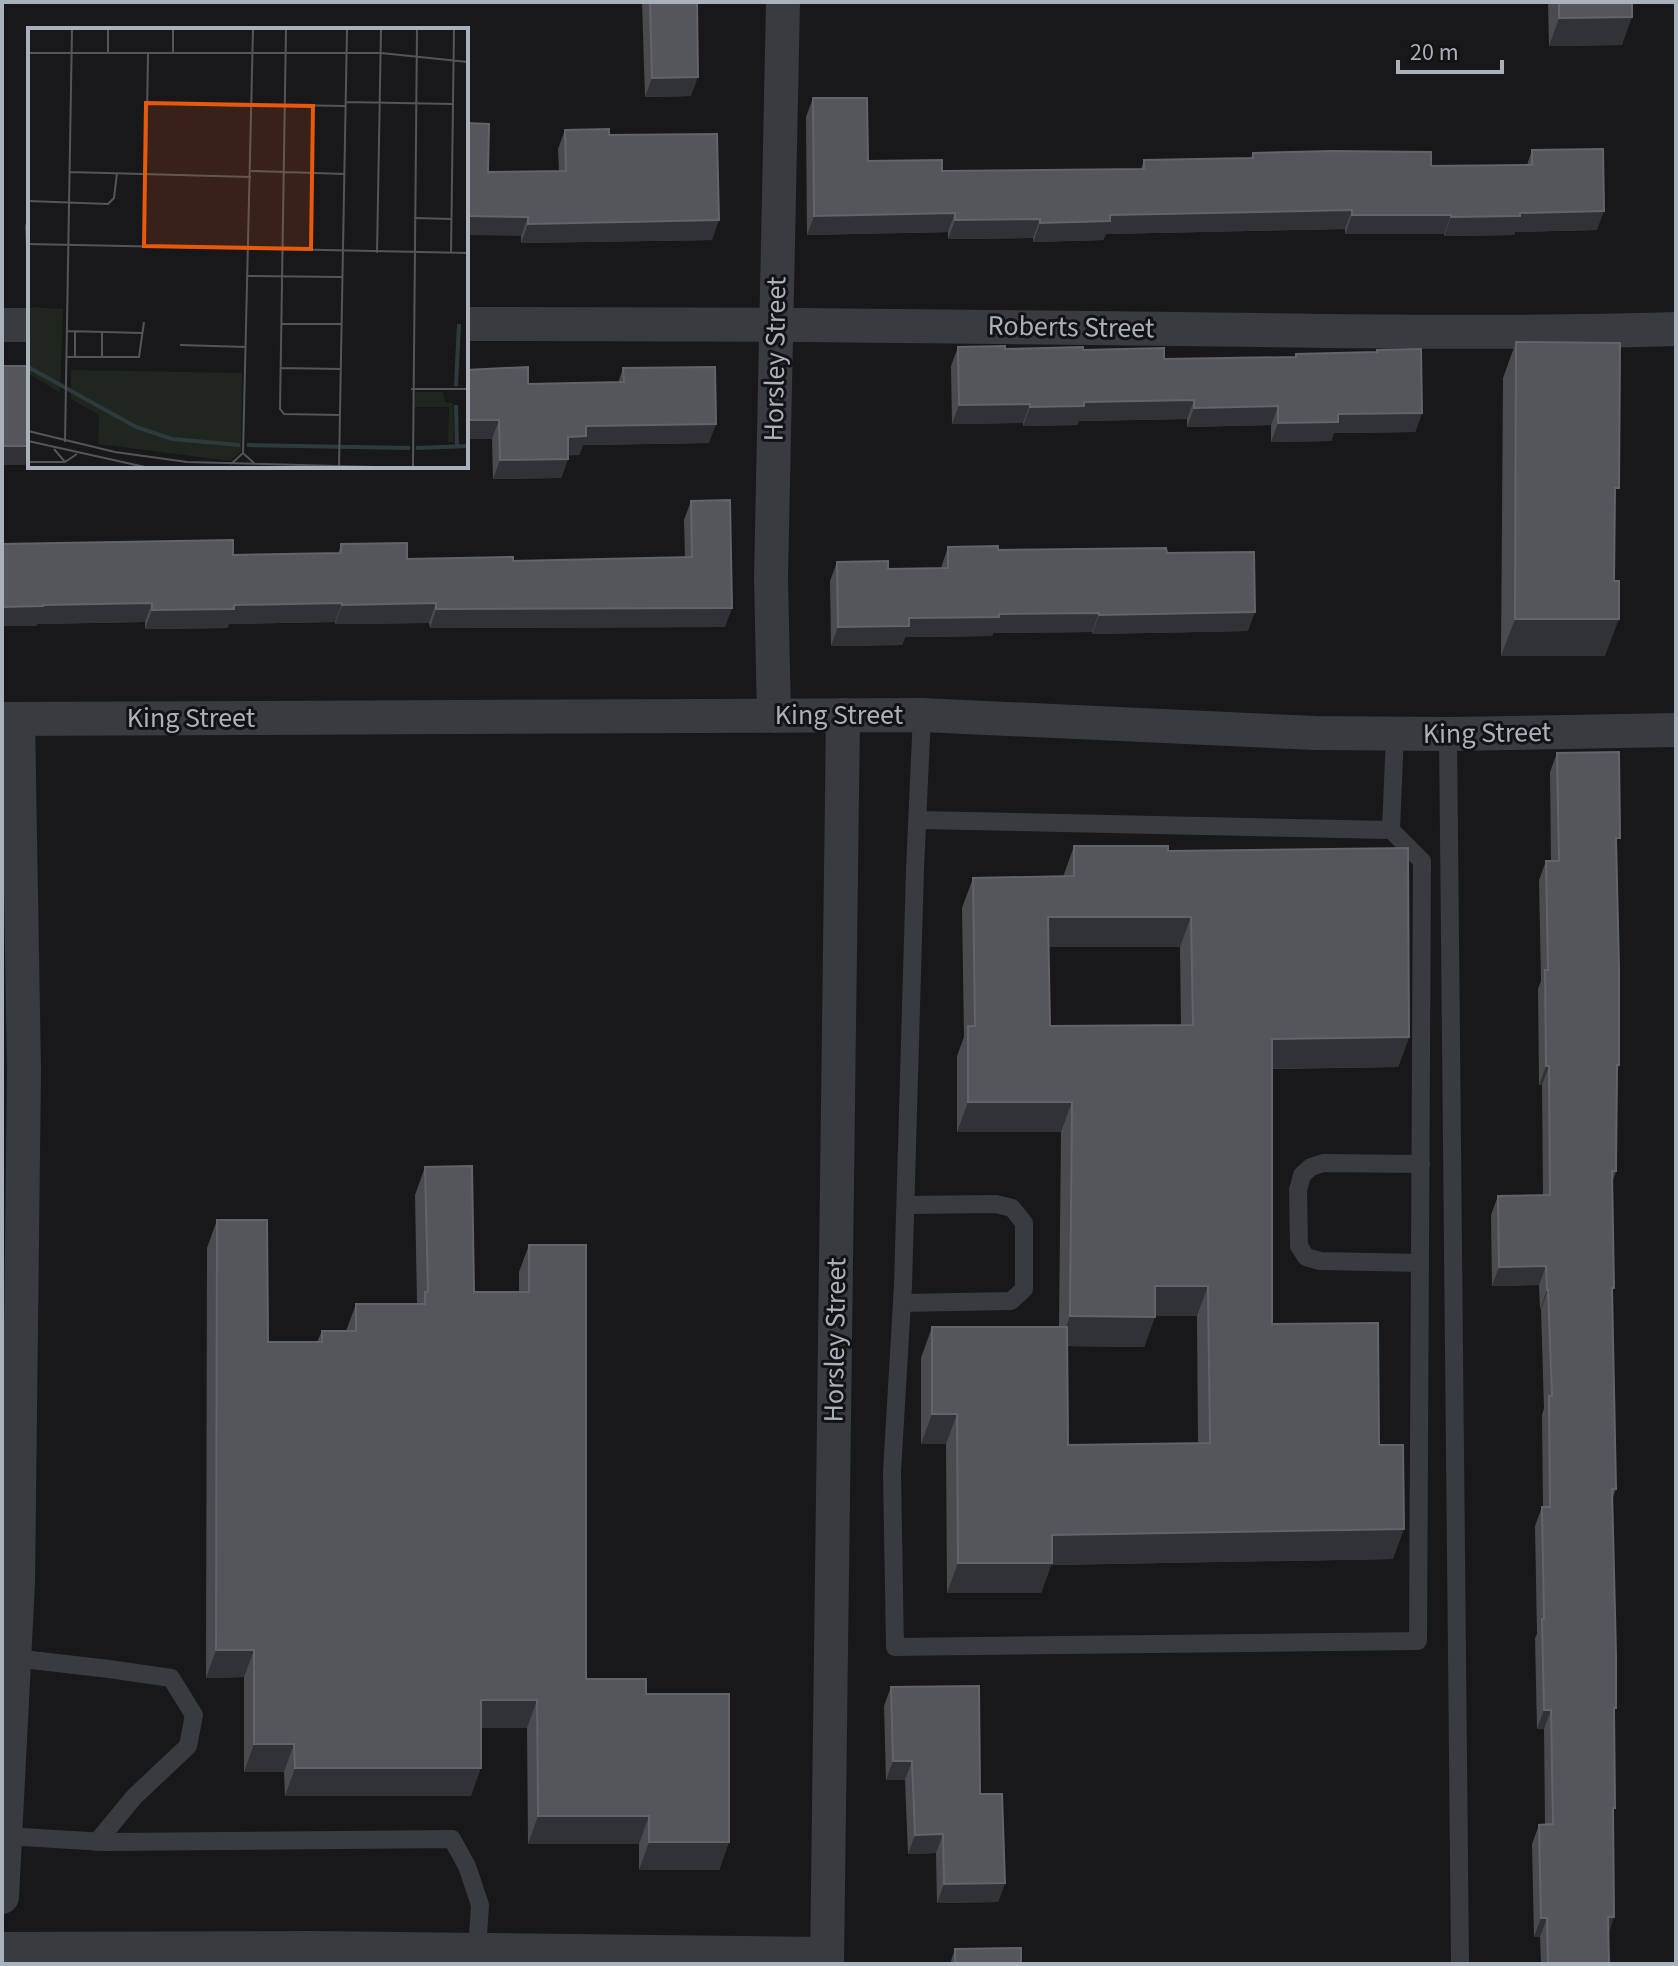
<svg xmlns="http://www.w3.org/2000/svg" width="1678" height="1966" font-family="'Source Sans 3',sans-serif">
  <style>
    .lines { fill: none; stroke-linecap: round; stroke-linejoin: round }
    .service { stroke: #383b40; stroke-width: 18 }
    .minor { stroke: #383b40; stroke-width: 34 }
    .wall { fill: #494b4f; fill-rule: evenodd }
    .shaded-wall { fill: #313235 }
    .building { fill: #54565b; stroke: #61646a; stroke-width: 2; fill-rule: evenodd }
    .labels { text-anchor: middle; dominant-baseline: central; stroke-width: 6; stroke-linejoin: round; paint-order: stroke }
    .street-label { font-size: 28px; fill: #a9b2bb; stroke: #131315 }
    .inset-river { fill: none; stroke: #2d3b3f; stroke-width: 4 }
    .inset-road { fill: none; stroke: #52565a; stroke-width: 2 }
    .view { fill: #e8590c; fill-opacity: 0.15; stroke: #e8590c; stroke-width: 4 }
    .inset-edge { fill: none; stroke: #a9b2bb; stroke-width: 4 }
  </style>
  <rect width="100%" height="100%" fill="#18181a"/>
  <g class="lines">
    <g class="service">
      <polyline points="1448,734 1460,1964"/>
      <polyline points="918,820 1391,830 1422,861 1418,1641 895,1647 892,1472 903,1285 915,869 922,715"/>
      <polyline points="1391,830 1395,734"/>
      <polyline points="1420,1263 1320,1261 1306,1257 1299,1246 1298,1190 1302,1175 1311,1167 1323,1163 1421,1164"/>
      <polyline points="902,1303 1011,1301 1024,1289 1024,1223 1012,1208 996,1204 906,1205"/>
      <polyline points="14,1658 109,1669 171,1678 194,1715 188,1746 134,1797 97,1842"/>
      <polyline points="5,1836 105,1842 452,1839 467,1866 480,1905 477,1950"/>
    </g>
    <g class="minor">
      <path d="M466,324C675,324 883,325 1092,328C1287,330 1481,335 1676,329"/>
      <polyline points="2,325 30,325"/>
      <polyline points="774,716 771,578 783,2"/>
      <polyline points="2,719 922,715 1315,733 1448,734 1676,730"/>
      <polyline points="2,1897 18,1583 24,1070 18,719"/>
      <polyline points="2,1949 309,1948 827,1954"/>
      <polyline points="827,1964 843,715"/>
    </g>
  </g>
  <g class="wall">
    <polygon points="642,2 697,2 691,96 645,97"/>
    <polygon points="1548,2 1632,2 1622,45 1549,46"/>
    <polygon points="813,98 868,161 942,171 1141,169 1144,160 1251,158 1253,153 1431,166 1527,165 1532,150 1597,230 1515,232 1514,235 1444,236 1444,234 1345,234 1345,229 1106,234 1103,240 1033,242 1033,238 948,239 948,232 807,235 806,117"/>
    <polygon points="565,130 609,135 712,240 521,243 521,236 488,172 559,171 558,149"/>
    <polygon points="30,212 30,270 27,270 25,226"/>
    <polygon points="1516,342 1614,499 1605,656 1501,656 1503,378"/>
    <polygon points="958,347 1083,350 1164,359 1295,357 1296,354 1376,352 1377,350 1422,413 1415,432 1334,433 1331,441 1271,442 1271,425 1187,427 1187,419 1079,421 1077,425 1023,426 1023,423 952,424 951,366"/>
    <polygon points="623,368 709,443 583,445 579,455 568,455 568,459 561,478 493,479 492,439 466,439 466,370 528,384 618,383"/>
    <polygon points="691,501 725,627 430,628 429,623 335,624 335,622 229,624 227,628 145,629 145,622 37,624 36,626 2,626 233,555 338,554 341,544 407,559 513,561 685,558 684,520"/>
    <polygon points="948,547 998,550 1167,553 1248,631 1092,634 1092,632 993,633 992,636 905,637 902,645 831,646 830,581 837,562 888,569 941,568"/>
    <polygon points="1557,753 1616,848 1619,1065 1617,1071 1616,1171 1612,1183 1612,1293 1616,1489 1612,1500 1614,1714 1613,1815 1608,1933 1609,1964 1541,1964 1540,1937 1534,1937 1532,1844 1539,1825 1545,1825 1544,1729 1537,1729 1535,1638 1537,1634 1535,1526 1542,1507 1543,1507 1542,1415 1544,1408 1541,1309 1540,1309 1539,1285 1492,1286 1491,1215 1498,1196 1543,1195 1542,1085 1539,1085 1538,989 1541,981 1539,880 1546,861 1551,861 1550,772"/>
    <path d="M1074,846L1168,851L1409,1037L1398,1067L1272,1069V1324L1379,1445L1393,1559L1051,1565L1041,1593H947L946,1444H921V1358L932,1327H1059L1061,1132H957V1056L964,1037L962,908L973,878L1063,877ZM1049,947H1180L1181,1025L1050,1026ZM1155,1316H1197L1198,1444L1068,1445L1067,1346L1144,1347Z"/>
    <polygon points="425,1167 474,1292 519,1292 519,1272 529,1245 586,1679 646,1694 729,1842 719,1870 639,1870 639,1844 528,1844 527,1728 481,1728 471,1796 285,1796 284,1772 244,1772 244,1677 206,1678 207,1248 217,1220 268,1342 317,1342 322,1331 346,1331 356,1304 417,1304 415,1195"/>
    <polygon points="891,1687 980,1794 1005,1883 998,1902 937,1903 936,1853 908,1854 905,1780 886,1780 884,1706"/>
    <polygon points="955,1949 1021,1964 950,1964"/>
  </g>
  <g class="shaded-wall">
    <polygon points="1632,17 1622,45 1549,46 1559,18"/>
    <polygon points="698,77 691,96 645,97 652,78"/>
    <polygon points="1352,210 1345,229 1106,234 1103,240 1033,242 1040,223 1110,215"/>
    <polygon points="1604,211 1597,230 1515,232 1514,235 1444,236 1451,217 1520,213"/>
    <polygon points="955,213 948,232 807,235 814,216"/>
    <polygon points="1352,215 1451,215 1444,234 1345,234"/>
    <polygon points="466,216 528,217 521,236 466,235"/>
    <polygon points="1040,219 1033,238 948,239 955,220"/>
    <polygon points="719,220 712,240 521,243 528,224"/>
    <polygon points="1194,400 1187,419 1079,421 1077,425 1023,426 1030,407 1084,402"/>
    <polygon points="1030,404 1023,423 952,424 959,405"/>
    <polygon points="1278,406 1271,425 1187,427 1194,408"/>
    <polygon points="1422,413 1415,432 1334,433 1331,441 1271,442 1278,423 1338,414"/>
    <polygon points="466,420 499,420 492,439 466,439"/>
    <polygon points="716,424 709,443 583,445 579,455 561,456 568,437 586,426"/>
    <polygon points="30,439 30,453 25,465 2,465 2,446"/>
    <polygon points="568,459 561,478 493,479 500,460"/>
    <polygon points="152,603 145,622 37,624 36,626 2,626 2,607 43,605"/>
    <polygon points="342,603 335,622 229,624 227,628 145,629 152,610 234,605"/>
    <polygon points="436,603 429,623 335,624 342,605"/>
    <polygon points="732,608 725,627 430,628 436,609"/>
    <polygon points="1255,612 1248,631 1092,634 1099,615"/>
    <polygon points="1099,613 1092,632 993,633 992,636 905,637 902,645 831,646 838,627 909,618 999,614"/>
    <polygon points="1515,619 1619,619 1605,656 1501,656"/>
    <polygon points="1048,917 1191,917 1180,947 1037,947"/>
    <polygon points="1409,1037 1398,1067 1261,1069 1272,1039"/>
    <polygon points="1546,1066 1549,1066 1542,1085 1539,1085"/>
    <polygon points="968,1102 1072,1102 1061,1132 957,1132"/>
    <polygon points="1546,1266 1539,1285 1492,1286 1499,1267"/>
    <polygon points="1155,1286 1208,1286 1197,1316 1144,1316"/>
    <polygon points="1547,1290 1548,1290 1541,1309 1540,1309"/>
    <polygon points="1070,1316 1155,1317 1144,1347 1059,1346"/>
    <polygon points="932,1414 957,1414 946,1444 921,1444"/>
    <polygon points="1404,1529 1393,1559 1051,1565 1041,1593 947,1593 958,1563 1052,1535"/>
    <polygon points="216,1650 254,1650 244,1677 206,1678"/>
    <polygon points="481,1700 537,1700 527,1728 470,1728"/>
    <polygon points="1544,1710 1551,1710 1544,1729 1537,1729"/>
    <polygon points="254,1744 294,1744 284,1772 244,1772"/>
    <polygon points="893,1761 912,1761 905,1780 886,1780"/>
    <polygon points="295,1768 481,1768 471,1796 285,1796"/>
    <polygon points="538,1816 649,1816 639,1844 528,1844"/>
    <polygon points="943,1834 936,1853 908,1854 915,1835"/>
    <polygon points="649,1842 729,1842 719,1870 639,1870"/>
    <polygon points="1005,1883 998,1902 937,1903 944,1884"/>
    <polygon points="1608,1917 1614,1917 1608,1936"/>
    <polygon points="1541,1918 1547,1918 1540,1937 1534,1937"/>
  </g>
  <g class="building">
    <polygon points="650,2 697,2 698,77 652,78"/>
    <polygon points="1559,2 1632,2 1632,17 1559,18"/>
    <polygon points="813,98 867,98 868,161 942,160 942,171 1144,169 1144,160 1253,158 1253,153 1332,151 1431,152 1431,166 1532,165 1532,150 1603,149 1604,211 1520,213 1520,216 1451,217 1451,215 1352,215 1352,210 1110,215 1110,221 1040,223 1040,219 955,220 955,213 814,216"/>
    <polygon points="466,123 489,124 488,172 566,171 565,130 609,129 609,135 717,134 719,220 528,224 528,217 466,216"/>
    <polygon points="1516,342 1620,343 1619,488 1615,488 1614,581 1619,581 1619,619 1515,619"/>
    <polygon points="1005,346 1005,349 1083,347 1083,350 1164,348 1164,359 1296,357 1296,354 1377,352 1377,350 1421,349 1422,413 1338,414 1338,422 1278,423 1278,406 1194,408 1194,400 1084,402 1084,406 1030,407 1030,404 959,405 958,347"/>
    <rect x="2" y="366" width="28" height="80"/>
    <polygon points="528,367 528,384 624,382 623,368 715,367 716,424 586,426 586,436 568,437 568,459 500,460 499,420 466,420 466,370"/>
    <polygon points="730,500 732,608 436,609 436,603 342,605 342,603 234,605 234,609 152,610 152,603 43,605 43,606 2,607 2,544 233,540 233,555 341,553 341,544 407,543 407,559 513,557 513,561 692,557 691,501"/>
    <polygon points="998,546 998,550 1166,548 1167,553 1254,552 1255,612 1099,615 1099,613 999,614 999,617 909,618 909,626 838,627 837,562 888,561 888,569 948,568 948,547"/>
    <polygon points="1619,752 1620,838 1616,838 1619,969 1619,1065 1617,1065 1616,1171 1612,1171 1614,1288 1612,1288 1616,1489 1612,1489 1616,1654 1616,1708 1614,1708 1615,1808 1613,1808 1614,1917 1608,1917 1609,1964 1548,1964 1547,1918 1541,1918 1539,1825 1553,1824 1551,1710 1544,1710 1542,1619 1544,1619 1542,1507 1550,1507 1549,1396 1552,1396 1548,1290 1547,1290 1546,1266 1499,1267 1498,1196 1550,1195 1549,1066 1546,1066 1545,970 1548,970 1546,861 1559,861 1557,753"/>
    <path d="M1074,846H1168V851L1408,848L1409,1037L1272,1039V1324L1378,1323L1379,1445H1403L1404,1529L1052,1535V1563H958L957,1414H932V1327H1067L1068,1445L1210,1443L1208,1286H1155V1317L1070,1316L1072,1102H968V1026H975L973,878L1074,876ZM1048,917H1191L1193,1025L1050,1026Z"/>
    <polygon points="472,1166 474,1292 529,1292 529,1245 586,1245 586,1679 646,1679 646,1694 729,1694 729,1842 649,1842 649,1816 538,1816 537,1700 481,1700 481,1768 295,1768 294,1744 254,1744 254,1650 216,1650 217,1220 267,1220 268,1342 322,1342 322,1331 356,1331 356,1304 425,1304 425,1292 428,1292 425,1167"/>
    <polygon points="979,1686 980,1794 1002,1794 1005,1883 944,1884 943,1834 915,1835 912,1761 893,1761 891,1687"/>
    <polygon points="1021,1948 1021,1964 955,1964 955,1949"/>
  </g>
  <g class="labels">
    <g class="street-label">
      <text transform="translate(1071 327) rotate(1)">Roberts Street</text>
      <text transform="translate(775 359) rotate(-89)">Horsley Street</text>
      <text x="839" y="715">King Street</text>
      <text x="191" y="718">King Street</text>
      <text transform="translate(1487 733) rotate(-1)">King Street</text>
      <text transform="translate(835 1340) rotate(-89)">Horsley Street</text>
    </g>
  </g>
  <g transform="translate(28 28)">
    <rect width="440" height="440" fill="#18181a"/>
    <path d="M0,279L35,281L32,365L0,345ZM43,342L214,345L213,424L202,433L70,416L71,387L43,371ZM388,364H415L417,374L425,375L426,414H420L421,379H386Z" fill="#1e261d"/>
    <path class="inset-river" d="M0,339L108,399L144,411L212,417M428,358L431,296M428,377L429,419M219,417L382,420M388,420L440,418"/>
    <path class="inset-road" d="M258,1L252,381L256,386L312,387M0,25H353L440,34M80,26V1M145,26V1M318,74L425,76M119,75L224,78M258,77L317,78M223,143L317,146M41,144L223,149M118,145L120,26M0,173L80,176L86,170L89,145M386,190L424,191M0,216L440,225M349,225L353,1M423,225L426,1M220,248L314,249M253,296H314M38,303L115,305M152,317L218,319M38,329H111L116,294M47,329V304M74,329V304M253,340L312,341M383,361H440M0,403L87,424L159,434L347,439M0,413L117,439M37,414L44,1M26,421L37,434L49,426M215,426L225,1M0,434H36M203,436L215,425L227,436M311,439L319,1M385,439L389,1"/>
    <path class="view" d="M118,75L285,78L283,221L116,218Z"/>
    <rect width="440" height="440" class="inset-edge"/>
  </g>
  <rect width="1678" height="1966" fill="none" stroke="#a9b2bb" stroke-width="8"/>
  <path d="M1398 60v12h104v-12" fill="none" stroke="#a9b2bb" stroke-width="4"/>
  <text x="1410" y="60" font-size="24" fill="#a9b2bb" stroke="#131315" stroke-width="6" paint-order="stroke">20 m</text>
</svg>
